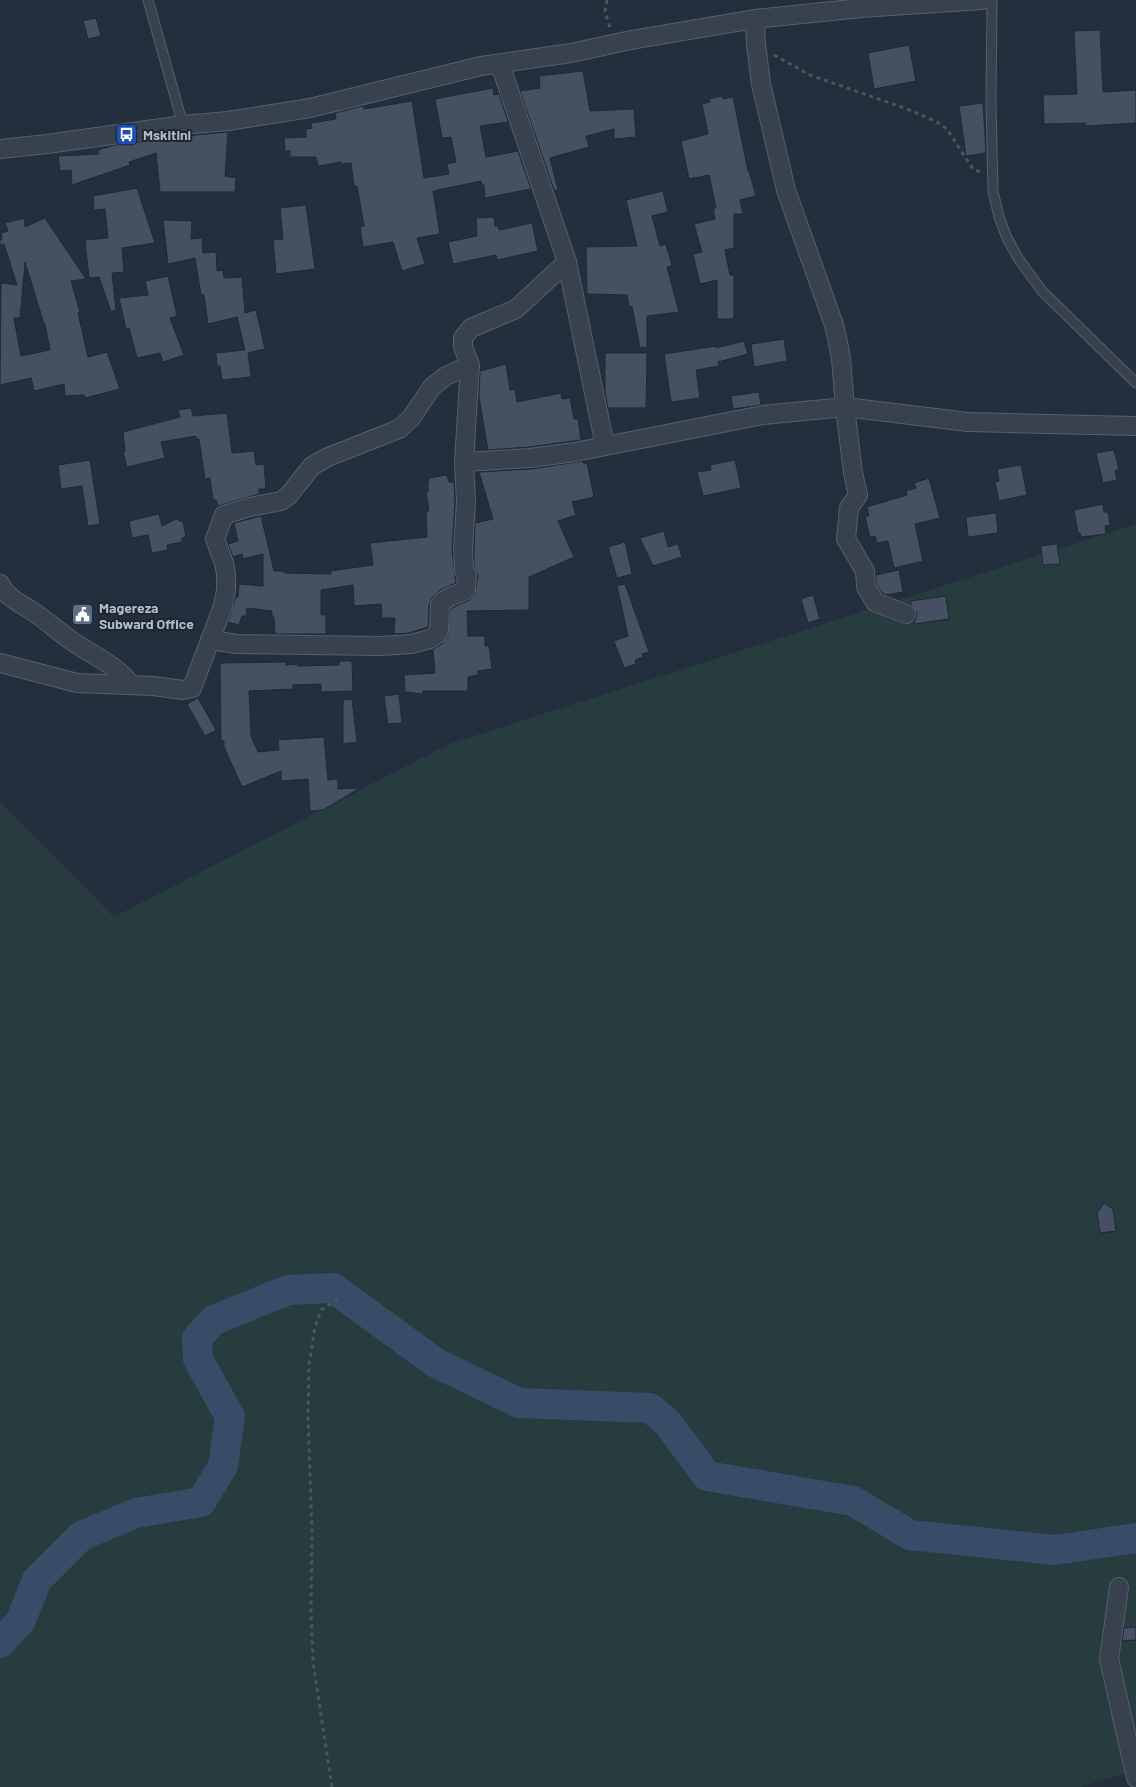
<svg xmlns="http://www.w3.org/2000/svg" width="1136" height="1787" font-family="Barlow,sans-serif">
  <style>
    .green { fill: #263c3f }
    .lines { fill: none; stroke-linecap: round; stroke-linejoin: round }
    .river { stroke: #394c67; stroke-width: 30 }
    .building { fill: #455162; stroke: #1f2835; fill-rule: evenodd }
    .service-casing { stroke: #565f6c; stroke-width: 11 }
    .minor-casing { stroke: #565f6c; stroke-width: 20 }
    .path { stroke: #44595c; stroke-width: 3; stroke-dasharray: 4 4; stroke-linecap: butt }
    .service { stroke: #38414e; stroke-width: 9 }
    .minor { stroke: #38414e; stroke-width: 18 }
    .labels { text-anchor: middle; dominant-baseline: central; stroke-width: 4; stroke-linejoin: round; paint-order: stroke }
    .poi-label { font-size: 14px; font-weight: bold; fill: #b4bcc9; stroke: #1d2633; text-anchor: start }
  </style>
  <rect width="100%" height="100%" fill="#242f3e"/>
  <polygon class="green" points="1136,524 1136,1770 1080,1787 0,1787 0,801 114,917 449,744"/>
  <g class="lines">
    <polyline class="river" points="0,1643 20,1622 37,1580 81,1536 136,1513 201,1502 223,1466 230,1417 198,1359 197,1338 214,1320 288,1290 333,1288 436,1363 519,1403 650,1408 667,1422 707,1476 853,1501 910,1535 1055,1550 1136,1538"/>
  </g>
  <g class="building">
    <polygon points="96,18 101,36 88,39 83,21"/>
    <polygon points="1100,30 1103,92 1136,90 1136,123 1086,126 1085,123 1044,124 1043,95 1077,94 1074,31"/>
    <polygon points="909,45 916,81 874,89 868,53"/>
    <polygon points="583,71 590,111 634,109 636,137 614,139 614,129 586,136 589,147 550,158 558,190 554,190 520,91 540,88 539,76"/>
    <polygon points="493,88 494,95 499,94 508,122 480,126 486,157 518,151 531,189 485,198 484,185 482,185 481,181 433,191 440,234 417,238 425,264 402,271 393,242 363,247 360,227 364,226 357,186 354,186 351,163 341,164 341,162 318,166 316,157 290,157 290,151 285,151 284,138 306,137 306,129 312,128 311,123 336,119 335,113 363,106 364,109 412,101 424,178 449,174 447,164 456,162 451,137 442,138 435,99"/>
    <polygon points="722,96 723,99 733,97 748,171 749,171 756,196 740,200 743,214 734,214 734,248 725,250 730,275 734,275 734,319 717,319 717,280 700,284 693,254 702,252 694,224 715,219 713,208 716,208 709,175 689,179 681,141 708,134 702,104 710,102 709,99"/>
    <polygon points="983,103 986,153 966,156 959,106"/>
    <polygon points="228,132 225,176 236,178 235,192 160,192 156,153 129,162 130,165 72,185 71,170 61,171 60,170 58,156 99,154 98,150 115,145 184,136"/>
    <polygon points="137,188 155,243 122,248 124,272 112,273 116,310 111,312 99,277 89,278 85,240 108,238 105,209 94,210 93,196"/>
    <polygon points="663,191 668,212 652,216 660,246 666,244 672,266 667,267 679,312 647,316 647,347 640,348 632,306 629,307 627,295 587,294 586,247 637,246 626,200"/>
    <polygon points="306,205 315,269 276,274 273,240 283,239 280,208"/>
    <polygon points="494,217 495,226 498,226 499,230 532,223 538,251 497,260 496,255 453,264 448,242 477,236 476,218"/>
    <path d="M24,218L25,227L45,218L86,279L71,281L80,312L78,313L88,357L107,352L120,389L85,398L84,395L65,396L64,384L34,391L31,378L0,385L1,283L17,285L4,244L0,245V240L2,239L1,233L8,231L5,223ZM25,262L44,324H45L50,350L21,356L14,318H20Z"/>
    <polygon points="163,220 192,221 191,239 202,238 203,253 216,252 217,271 223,270 224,278 242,277 245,313 256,310 265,349 248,353 251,377 222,380 220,366 217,366 216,353 245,350 237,317 208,324 204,295 201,295 195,258 168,264"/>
    <polygon points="168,276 177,316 170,318 184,355 163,362 160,353 137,358 129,328 126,329 119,298 148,295 145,281"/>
    <polygon points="784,339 787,361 754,367 751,344"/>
    <polygon points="744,341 748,354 718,362 719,366 696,370 700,398 671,402 664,354 716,346 716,348"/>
    <polygon points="605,353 647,353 646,408 608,408 605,393"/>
    <polygon points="506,364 510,390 515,389 517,402 561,393 562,399 570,398 574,419 578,419 581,440 529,447 488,450 479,397 480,371"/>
    <polygon points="759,392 761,405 733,409 731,396"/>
    <polygon points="191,408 193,416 227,413 232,453 254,451 256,465 264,464 266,489 259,489 259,494 218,506 216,500 213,500 210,478 205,479 199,439 196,439 196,436 161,442 165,458 127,467 123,451 125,451 123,432 180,417 178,410"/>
    <polygon points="1114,450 1119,469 1115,471 1117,480 1103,483 1096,453"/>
    <polygon points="90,460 100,524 88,526 82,486 61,489 58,465"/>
    <polygon points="735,460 741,488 703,496 697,472 711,470 710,465"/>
    <polygon points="583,461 584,464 587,463 594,497 572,502 576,515 558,521 574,557 529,577 529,610 467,611 468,636 485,636 485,646 489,646 492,669 478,671 478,675 468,677 468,691 423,691 423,694 405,692 404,675 435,673 433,649 442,644 448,635 450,609 471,599 475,595 478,576 474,567 474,549 475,523 493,519 479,472 531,469"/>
    <polygon points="1021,465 1027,495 999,501 995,482 999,481 997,469"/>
    <polygon points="447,475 449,482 454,482 455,502 452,550 456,583 440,590 432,598 429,605 428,627 409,633 394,634 395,618 382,618 381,604 354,606 353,585 321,590 321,615 326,615 326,634 275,634 274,617 272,617 272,611 247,608 246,616 242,616 239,625 228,622 236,597 238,597 239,584 263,586 263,554 243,559 242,554 233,557 228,544 238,541 234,523 261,516 274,571 284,571 284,573 331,574 330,571 373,565 370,543 427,537 426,511 429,511 426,492 428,492 428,481 429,481 429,478"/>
    <polygon points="929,478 940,518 915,524 923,561 894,568 888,541 877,543 875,536 870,537 865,516 869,516 867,507 907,495 906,491 916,488 914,483"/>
    <polygon points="1103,504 1104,512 1108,512 1110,525 1105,526 1106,534 1081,537 1080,533 1078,533 1074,510"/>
    <polygon points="996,513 998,533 968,537 966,517"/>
    <polygon points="159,514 162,526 176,519 183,522 186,537 182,538 182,542 167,545 168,550 152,553 148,535 132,538 129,521"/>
    <polygon points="664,531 668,547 678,544 682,557 653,566 640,538"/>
    <polygon points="625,542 632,574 617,578 608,547"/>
    <polygon points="1057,544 1060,564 1043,565 1041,546"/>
    <polygon points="899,570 903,592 886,595 882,593 876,584 876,575"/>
    <polygon points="625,584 649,652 642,654 643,657 635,660 636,664 624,668 614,641 628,636 617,586"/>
    <polygon points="813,595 820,619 808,623 801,599"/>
    <polygon points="946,596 949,619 914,624 917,613 911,605 911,601"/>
    <polygon points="339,661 352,661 353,691 321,692 321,684 293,685 293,689 249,691 251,736 258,752 279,750 278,740 324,737 328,780 338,779 338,789 360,788 323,810 310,811 308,779 281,781 281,771 242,787 224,747 224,741 221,741 220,663 286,662 286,665 298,664 298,666 339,665"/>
    <polygon points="399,694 402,723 388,724 384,696"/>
    <polygon points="198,698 216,730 205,736 187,704"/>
    <polygon points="352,699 357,742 343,744 343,700"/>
    <polygon points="1104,1203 1113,1209 1116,1231 1100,1233 1097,1213"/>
    <polygon points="1136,1627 1136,1640 1122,1641 1124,1628"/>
  </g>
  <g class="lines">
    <defs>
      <g id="service">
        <polyline points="148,0 183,125"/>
        <polyline points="992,0 991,102 993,191 999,217 1007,238 1018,258 1042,291 1136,383"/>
      </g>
      <g id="minor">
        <polyline points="755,19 756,44 761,84 786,190 834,325 838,342 841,359 845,407 853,473 858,495 849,508 846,539 865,571 866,587 875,602 906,614"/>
        <polyline points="500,64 567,262 605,446"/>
        <polyline points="0,149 47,144 183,125 228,121 310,108 481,66 571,53 631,40 755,19 861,8 982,0"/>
        <polyline points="464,462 530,458 575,452 763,415 845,407 968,422 1136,426"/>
        <path d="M0,584C6,597 20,603 32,611C46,620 59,632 72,641C93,656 116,664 131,685"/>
        <path d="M210,640L237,644L380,646L411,644L430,639L436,635L439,630L440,605C447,595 456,596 466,590L467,575L464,570L463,549L466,502L464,462L470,365L463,347V338L471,328L516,309L567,262"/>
        <polyline points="0,663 77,683 153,686 183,690 192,688 223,606 226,590 226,574 224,563 215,539 224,515 250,507 281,501 289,495 312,466 328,457 399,429 411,418 432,387 446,376 470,365"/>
        <polyline points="1119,1587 1109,1659 1136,1778"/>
      </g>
    </defs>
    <use href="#service" class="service-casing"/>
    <use href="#minor" class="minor-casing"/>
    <g class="path">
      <polyline points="607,0 605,11 610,28"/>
      <polyline points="774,55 810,75 907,109 937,122 947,129 973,169 980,172"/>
      <polyline points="332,1787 313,1662 311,1612 312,1531 308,1417 309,1365 315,1327 321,1310 338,1299"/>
    </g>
    <use href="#service" class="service"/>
    <use href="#minor" class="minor"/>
  </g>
  <defs>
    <symbol id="bus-square" viewBox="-11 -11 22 22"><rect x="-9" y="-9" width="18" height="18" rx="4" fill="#1a4fb4" stroke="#1d2633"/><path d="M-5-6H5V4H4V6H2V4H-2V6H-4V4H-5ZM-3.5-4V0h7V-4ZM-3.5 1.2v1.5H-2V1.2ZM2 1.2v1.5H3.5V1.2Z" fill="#fff"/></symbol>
    <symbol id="civic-square" viewBox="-11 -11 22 22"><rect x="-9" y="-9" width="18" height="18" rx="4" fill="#5c6f8a" stroke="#1d2633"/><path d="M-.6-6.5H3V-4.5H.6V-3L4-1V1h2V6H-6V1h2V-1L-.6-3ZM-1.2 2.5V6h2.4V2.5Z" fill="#fff"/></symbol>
  </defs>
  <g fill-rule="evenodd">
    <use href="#bus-square" x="114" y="122" width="25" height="25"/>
    <use href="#civic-square" x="70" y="602" width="25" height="25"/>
  </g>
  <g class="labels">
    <g class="poi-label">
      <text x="143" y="134">Mskitini</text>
      <text x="99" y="607">Magereza<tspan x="99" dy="16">Subward Office</tspan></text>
    </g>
  </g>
</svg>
